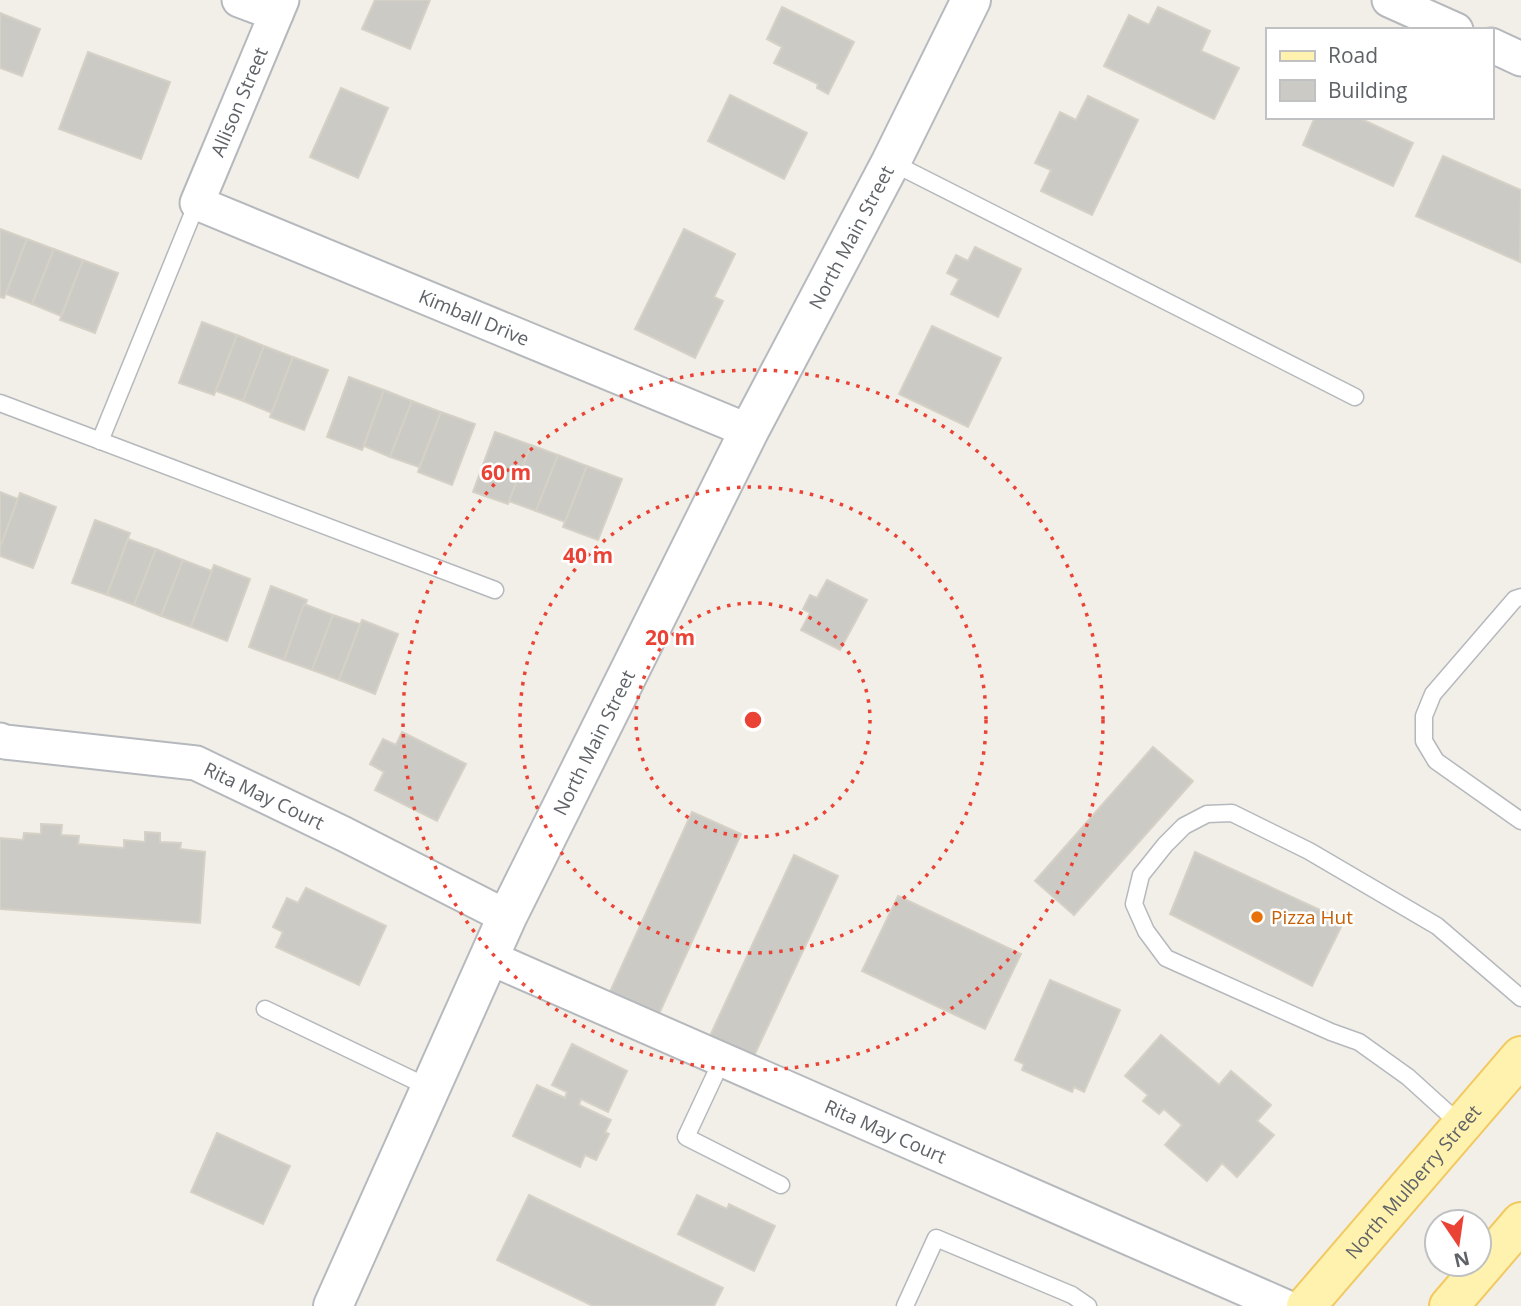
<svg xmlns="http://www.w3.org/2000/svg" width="1521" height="1306" font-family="'Open Sans',sans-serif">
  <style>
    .building { fill: #cccac5; stroke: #d6d1c6; stroke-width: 2 }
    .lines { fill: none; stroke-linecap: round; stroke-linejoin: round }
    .lane-casing { stroke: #b5b8bc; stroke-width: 19 }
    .street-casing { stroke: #b5b8bc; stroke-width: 37 }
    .secondary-casing { stroke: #b6babf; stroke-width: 42 }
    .primary-casing { stroke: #f2c960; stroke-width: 42 }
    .lane { stroke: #fff; stroke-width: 16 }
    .street { stroke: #fff; stroke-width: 33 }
    .secondary { stroke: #fff; stroke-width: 38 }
    .primary { stroke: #fff2af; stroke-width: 38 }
    .ring { fill: none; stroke: #ea4335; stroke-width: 3.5; stroke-dasharray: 3.5 7 }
    .food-dot { fill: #e8710a; stroke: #fff; stroke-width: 2.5 }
    .labels { text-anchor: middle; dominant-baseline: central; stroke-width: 5; stroke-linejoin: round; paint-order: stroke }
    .street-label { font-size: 19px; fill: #5f6368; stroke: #fff }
    .food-label { font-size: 19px; fill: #c56008; stroke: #fff; text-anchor: start }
    .centre { fill: #ea4335; stroke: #fff; stroke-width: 3.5 }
    .ring-label { font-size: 21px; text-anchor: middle; font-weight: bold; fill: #ea4335; stroke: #fff; stroke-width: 5; stroke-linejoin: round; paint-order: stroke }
  </style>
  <rect width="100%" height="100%" fill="#f1efe8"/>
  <g class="building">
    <polygon points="375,0 430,0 410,49 362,29"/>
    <polygon points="782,7 854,42 828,94 817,88 818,84 774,63 782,47 767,39"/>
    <polygon points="1158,7 1210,31 1201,51 1239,68 1214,119 1104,66 1129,15 1149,25"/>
    <polygon points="0,13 40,29 22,76 0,68"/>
    <polygon points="88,52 170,82 141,159 59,129"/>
    <polygon points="341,88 388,108 358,178 310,157"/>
    <polygon points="730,95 807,133 784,179 708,141"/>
    <polygon points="1088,96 1138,120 1092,215 1041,191 1051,170 1035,163 1060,112 1076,120"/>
    <polygon points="1315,117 1357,117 1413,143 1393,186 1303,145"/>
    <polygon points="1443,156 1521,190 1520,262 1416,216"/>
    <polygon points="0,229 27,239 4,298 0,297"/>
    <polygon points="684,229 735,254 714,297 723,301 695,358 635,329"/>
    <polygon points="27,239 54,249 32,304 6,294"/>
    <polygon points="975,247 1021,269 998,317 951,294 959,279 947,273 956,255 968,261"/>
    <polygon points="54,249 83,260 61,316 32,304"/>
    <polygon points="83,260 118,273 95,333 60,320"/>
    <polygon points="202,322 237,335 214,395 179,383"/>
    <polygon points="932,326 1001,358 968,427 899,394"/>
    <polygon points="237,335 264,346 243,401 216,391"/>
    <polygon points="264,346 293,357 272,413 243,401"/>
    <polygon points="293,357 328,370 304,430 270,417"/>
    <polygon points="349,377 384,390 362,450 327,437"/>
    <polygon points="384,390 412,401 390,457 364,446"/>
    <polygon points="412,401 441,412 419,467 390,457"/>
    <polygon points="441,412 475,424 452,485 418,472"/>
    <polygon points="495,432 531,445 508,504 473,492"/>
    <polygon points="531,445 558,455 536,511 509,501"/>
    <polygon points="558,455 587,466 565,522 536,511"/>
    <polygon points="587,466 622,479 598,540 563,527"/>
    <polygon points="0,492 18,499 0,548"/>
    <polygon points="20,493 56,507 33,568 0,556 0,548"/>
    <polygon points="95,520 130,533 107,595 72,583"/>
    <polygon points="128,539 156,549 134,605 107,595"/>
    <polygon points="156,549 183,560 161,616 134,605"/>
    <polygon points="183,560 212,571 191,627 161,616"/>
    <polygon points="214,565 250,579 227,641 191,627"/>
    <polygon points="827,580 867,600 840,650 801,630 810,613 803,609 810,595 817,598"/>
    <polygon points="271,586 307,600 284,660 249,647"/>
    <polygon points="304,604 333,615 312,670 284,660"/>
    <polygon points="333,615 360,624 339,680 312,670"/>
    <polygon points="362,620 398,634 375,694 339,680"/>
    <polygon points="402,732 466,764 437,821 375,790 384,772 370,764 383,739 396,745"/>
    <polygon points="1153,747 1193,781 1074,915 1035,881"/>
    <polygon points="692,812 741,834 658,1016 609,994"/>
    <polygon points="41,824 62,825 61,835 79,836 78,844 124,848 124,840 145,842 145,832 160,833 160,842 181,843 180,849 205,852 200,923 0,909 0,838 23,840 24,833 41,834"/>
    <polygon points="1195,852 1344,921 1312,986 1170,914"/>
    <polygon points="794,855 838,876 753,1058 709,1038"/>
    <polygon points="306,888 386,926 359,985 276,947 283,932 273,927 287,898 298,903"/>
    <polygon points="898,896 1021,954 985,1029 862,971"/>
    <polygon points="1050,980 1120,1010 1084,1092 1074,1087 1072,1092 1022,1070 1024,1064 1015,1060"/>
    <polygon points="1161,1035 1219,1085 1231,1071 1271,1105 1257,1121 1274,1135 1237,1177 1222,1163 1207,1181 1165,1145 1182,1125 1164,1109 1159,1114 1143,1101 1148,1095 1125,1076"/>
    <polygon points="572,1044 627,1071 608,1112 581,1099 579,1105 611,1120 605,1132 609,1134 596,1160 585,1155 580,1167 513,1136 537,1085 565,1098 567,1092 552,1085"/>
    <polygon points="217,1133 290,1166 263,1224 191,1192"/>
    <polygon points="529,1195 723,1288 714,1306 593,1306 497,1260"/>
    <polygon points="697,1195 727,1209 729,1204 775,1226 754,1271 678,1234"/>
  </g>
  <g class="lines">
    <defs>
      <g id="lane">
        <polyline points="891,162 1355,397"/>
        <polyline points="0,403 495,590"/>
        <polyline points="100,441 197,203"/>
        <polyline points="1521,597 1515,599 1433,694 1424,716 1424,741 1436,761 1521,821"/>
        <polyline points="265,1009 430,1088"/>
        <polyline points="722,1060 686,1137 781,1185"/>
        <polyline points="1461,1125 1408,1077 1359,1042 1331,1032 1166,958 1146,931 1134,904 1141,875 1165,845 1184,826 1207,814 1232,813 1309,851 1437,926 1521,998"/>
        <polyline points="905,1306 936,1238 1072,1295 1088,1306"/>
      </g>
      <g id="street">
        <polyline points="239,0 276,14"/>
        <path id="s1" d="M282,0L197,203L749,431"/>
        <polyline points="1389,0 1456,30"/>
        <polyline points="1491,45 1521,59"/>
        <path id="s2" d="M0,740L5,742L196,763L344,834L507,917"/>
        <path id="s3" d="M488,957L1284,1306"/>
      </g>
      <g id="secondary">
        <path id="s4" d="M333,1306L507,917L749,431L891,162L971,0"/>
      </g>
      <g id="primary">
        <path id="s5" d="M1306,1306L1521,1056"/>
        <polyline points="1449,1306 1521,1222"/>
      </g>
    </defs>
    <use href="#lane" class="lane-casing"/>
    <use href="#street" class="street-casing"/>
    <use href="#secondary" class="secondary-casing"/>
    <use href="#primary" class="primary-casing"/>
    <use href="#lane" class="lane"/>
    <use href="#street" class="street"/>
    <use href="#secondary" class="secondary"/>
    <use href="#primary" class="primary"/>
  </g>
  <g class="ring">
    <circle cx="753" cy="720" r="117"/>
    <circle cx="753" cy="720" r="233"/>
    <circle cx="753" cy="720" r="350"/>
  </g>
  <circle class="food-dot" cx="1257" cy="917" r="7"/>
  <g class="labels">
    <g class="street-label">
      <text transform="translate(239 102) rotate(-67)">Allison Street</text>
      <text stroke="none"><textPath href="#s4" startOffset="1188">North Main Street</textPath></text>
      <text stroke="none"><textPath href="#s1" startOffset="520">Kimball Drive</textPath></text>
      <text stroke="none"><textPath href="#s4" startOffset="621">North Main Street</textPath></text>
      <text stroke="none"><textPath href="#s2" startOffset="273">Rita May Court</textPath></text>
      <text stroke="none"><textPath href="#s3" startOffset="434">Rita May Court</textPath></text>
      <text stroke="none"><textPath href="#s5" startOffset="164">North Mulberry Street</textPath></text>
    </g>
    <g class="food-label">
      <text x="1271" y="917">Pizza Hut</text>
    </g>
  </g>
  <circle cx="753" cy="720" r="10" class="centre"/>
  <g class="ring-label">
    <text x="506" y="480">60 m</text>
    <text x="588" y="563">40 m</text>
    <text x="670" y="645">20 m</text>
  </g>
  <rect x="1266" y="28" width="228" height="91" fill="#ffffff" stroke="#bfc1c3" stroke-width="2"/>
  <rect x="1280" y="51" width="35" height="10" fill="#fff2af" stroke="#bfc1c3" stroke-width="2"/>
  <text x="1328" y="63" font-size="21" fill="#5f6368">Road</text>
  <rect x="1280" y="80" width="35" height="21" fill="#cccac5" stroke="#bfc1c3" stroke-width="2"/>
  <text x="1328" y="98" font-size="21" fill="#5f6368">Building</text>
  <g transform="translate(1458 1243) rotate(167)"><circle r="33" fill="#ffffff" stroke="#bfc1c3" stroke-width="2"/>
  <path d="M0-5L12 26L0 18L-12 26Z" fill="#ea4335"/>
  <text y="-10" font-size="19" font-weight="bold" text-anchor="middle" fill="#5f6368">N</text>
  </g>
</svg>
